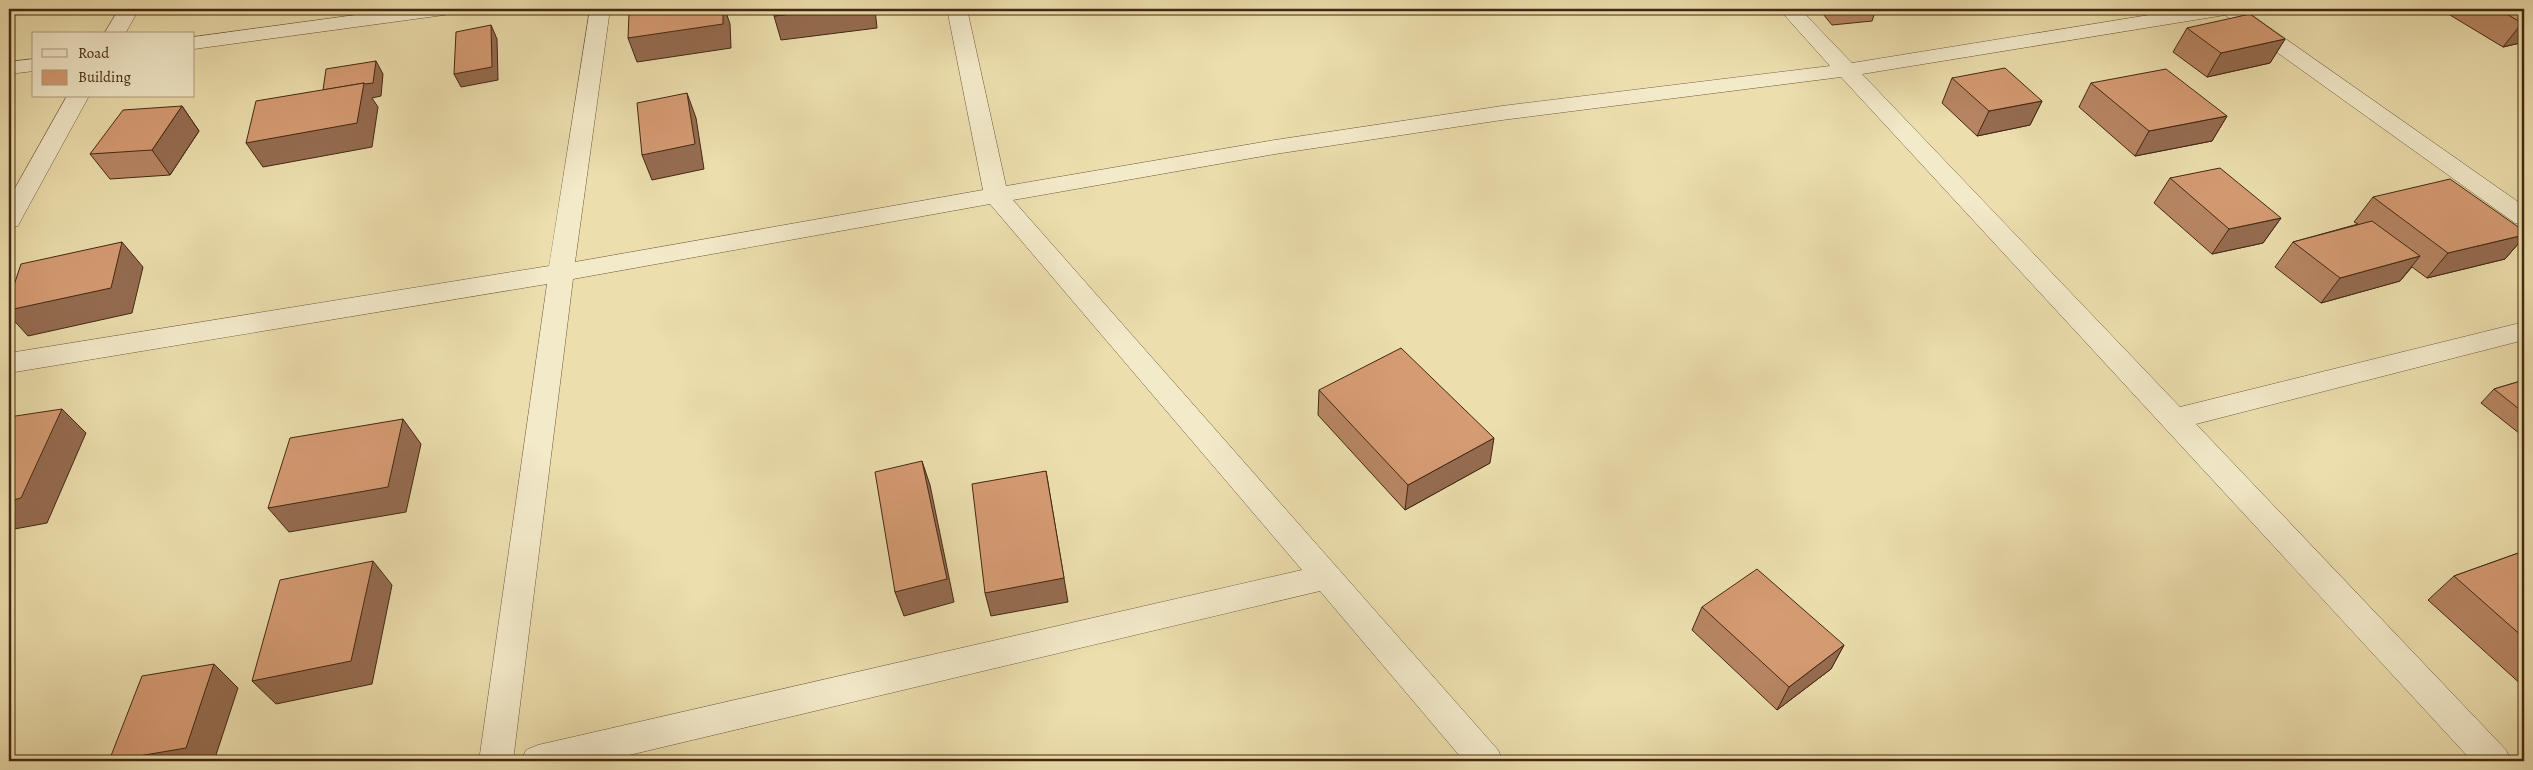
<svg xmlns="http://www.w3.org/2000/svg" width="2533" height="770" font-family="Alegreya,serif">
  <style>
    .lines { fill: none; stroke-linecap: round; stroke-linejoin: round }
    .minor-casing { stroke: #6d5639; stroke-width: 1 }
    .minor { fill: #f3eaca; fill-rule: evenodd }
    .wall { fill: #b78563; stroke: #432812 }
    .shaded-wall { fill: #956c50; stroke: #432812 }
    .building { fill: #d59b73; stroke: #432812 }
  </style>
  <rect width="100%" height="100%" fill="#ecdead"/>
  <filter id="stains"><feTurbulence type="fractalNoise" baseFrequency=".004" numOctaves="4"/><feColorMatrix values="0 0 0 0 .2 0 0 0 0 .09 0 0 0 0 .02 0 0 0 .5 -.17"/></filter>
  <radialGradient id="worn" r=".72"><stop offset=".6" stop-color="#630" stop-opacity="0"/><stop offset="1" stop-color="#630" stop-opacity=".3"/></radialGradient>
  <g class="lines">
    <defs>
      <g id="minor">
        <polygon points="119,9 139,9 125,34 104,34"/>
        <polygon points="400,9 454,9 451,13 444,15 194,49 194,37"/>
        <polygon points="590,9 610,9 575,262 983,190 947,9 967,9 1006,186 1275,140 1502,106 1830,66 1779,9 1800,9 1852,63 2186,9 2243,9 2524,206 2524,225 2515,223 2225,15 1862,74 2180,407 2524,322 2524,340 2196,424 2506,750 2511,761 2472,761 1841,77 1502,120 1275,154 1013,200 1498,750 1503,761 1464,761 1320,591 604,761 521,761 526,750 538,745 1302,570 990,204 573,279 513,761 479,761 547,284 9,373 9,353 549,266"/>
        <polygon points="34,59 34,71 9,74 9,62"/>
        <polygon points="67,96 89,96 21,220 18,226 9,228 9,199"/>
      </g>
    </defs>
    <use href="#minor" class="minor-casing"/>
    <use href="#minor" class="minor"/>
  </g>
  <g class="wall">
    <polygon points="1819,9 1876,9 1872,21 1832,25"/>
    <polygon points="2440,9 2524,9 2524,42 2503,47"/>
    <polygon points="2187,28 2285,39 2270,63 2207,77 2173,52"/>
    <polygon points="1952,78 2042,101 2030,125 1977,136 1942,103"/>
    <polygon points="2091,83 2227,116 2212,141 2135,156 2079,107"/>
    <polygon points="182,106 199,131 170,175 110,179 90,154"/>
    <polygon points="2170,178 2281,218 2263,243 2212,254 2154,203"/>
    <polygon points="2373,197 2524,231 2524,237 2505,259 2427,278 2412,267 2400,281 2321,303 2275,267 2293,242 2358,224 2354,222"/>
    <polygon points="2524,380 2524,437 2481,403 2494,389"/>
    <polygon points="1319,390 1490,463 1405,510 1318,415"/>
    <polygon points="2524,551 2524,687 2428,600 2454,576"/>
    <polygon points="1702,607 1844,645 1831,669 1777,710 1692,630"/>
  </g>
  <g class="shaded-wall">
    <polygon points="723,9 725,9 730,24 731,48 637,62 628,38"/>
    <polygon points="833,9 875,9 877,28 781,40 774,16"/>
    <polygon points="2524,22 2524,42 2503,47 2522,23"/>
    <polygon points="491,25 497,39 498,80 461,87 454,74"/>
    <polygon points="2285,39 2270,63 2207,77 2221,53"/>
    <polygon points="376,61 383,74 381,96 372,98 378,107 372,147 263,167 246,143"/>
    <polygon points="687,93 696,118 704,169 652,180 642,155"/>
    <polygon points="2042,101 2030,125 1977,136 1989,111"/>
    <polygon points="182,106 199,131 170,175 152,150"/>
    <polygon points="2227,116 2212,141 2135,156 2149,131"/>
    <polygon points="2281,218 2263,243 2212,254 2229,229"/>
    <polygon points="2524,235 2524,237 2505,259 2427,278 2448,253"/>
    <polygon points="122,242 143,267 132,313 28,336 9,315 9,310"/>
    <polygon points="2420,256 2400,281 2321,303 2340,278"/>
    <polygon points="62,409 86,433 47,523 9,530 9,501"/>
    <polygon points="403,419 421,444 406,512 289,532 268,508"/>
    <polygon points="1494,438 1490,463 1405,510 1408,485"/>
    <polygon points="922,461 930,485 954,602 904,616 895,592"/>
    <polygon points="1046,471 1068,602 991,616 985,593"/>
    <polygon points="373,561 392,585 372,684 276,704 252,681"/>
    <polygon points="1844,645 1831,669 1777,710 1789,687"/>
    <polygon points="214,664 238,688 214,761 112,761"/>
  </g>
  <g class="building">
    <polygon points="660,9 723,9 723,24 628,38 629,13"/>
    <polygon points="774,9 833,9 774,16"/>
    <polygon points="1834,9 1867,9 1837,12"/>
    <polygon points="2498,9 2524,9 2524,22 2522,23"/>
    <polygon points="2250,14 2285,39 2221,53 2187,28"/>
    <polygon points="491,25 492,67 454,74 456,32"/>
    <polygon points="376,61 373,83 365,84 364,83 323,90 326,69"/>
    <polygon points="2005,68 2042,101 1989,111 1952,78"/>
    <polygon points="2166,69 2227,116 2149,131 2091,83"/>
    <polygon points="364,83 357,123 246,143 256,101"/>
    <polygon points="687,93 695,144 642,155 637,103"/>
    <polygon points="182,106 152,150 90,154 123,110"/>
    <polygon points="2220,168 2281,218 2229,229 2170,178"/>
    <polygon points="2450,179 2524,231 2524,235 2448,253 2373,197"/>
    <polygon points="2372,221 2420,256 2340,278 2293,242"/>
    <polygon points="122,242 111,288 9,310 9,300 21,264"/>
    <polygon points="1401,348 1494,438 1408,485 1319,390"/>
    <polygon points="2524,380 2524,413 2494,389"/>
    <polygon points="62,409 21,498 9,501 9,417"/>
    <polygon points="403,419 388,487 268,508 290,438"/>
    <polygon points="922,461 947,579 895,592 875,472"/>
    <polygon points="1046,471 1064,578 985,593 972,484"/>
    <polygon points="2524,551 2524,638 2454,576"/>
    <polygon points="373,561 351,661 252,681 280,580"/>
    <polygon points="1757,569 1844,645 1789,687 1702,607"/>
    <polygon points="214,664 186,748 109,761 142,676"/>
  </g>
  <rect width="2533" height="770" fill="none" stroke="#ecdead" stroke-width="30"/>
  <rect x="10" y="10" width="2513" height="750" fill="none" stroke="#432812" stroke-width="2.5"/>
  <rect x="15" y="15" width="2503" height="740" fill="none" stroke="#432812"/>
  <rect x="32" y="32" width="162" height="65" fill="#f3eaca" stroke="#ad9c80"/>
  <rect x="42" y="49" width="25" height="8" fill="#f3eaca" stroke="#ad9c80"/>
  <text x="78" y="58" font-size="15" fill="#432812">Road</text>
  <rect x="42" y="70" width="25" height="15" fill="#d59b73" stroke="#ad9c80"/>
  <text x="78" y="82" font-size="15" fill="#432812">Building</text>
  <rect width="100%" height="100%" filter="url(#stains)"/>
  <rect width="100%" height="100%" fill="url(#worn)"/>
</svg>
